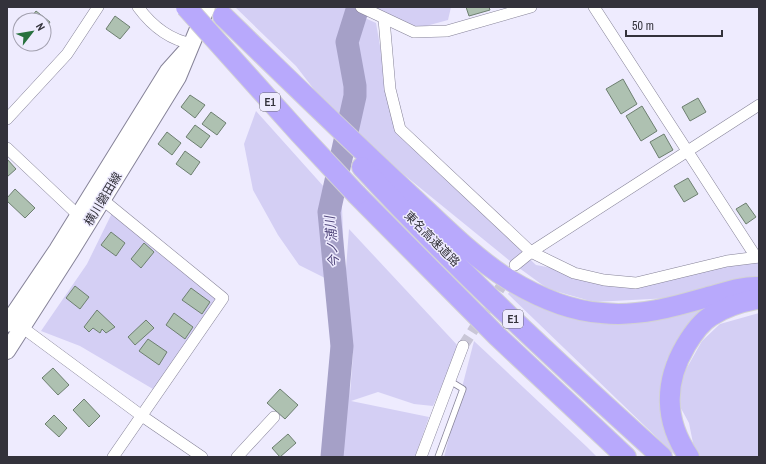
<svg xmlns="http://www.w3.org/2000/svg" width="766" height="464" font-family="'Archivo Narrow','Noto Sans JP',sans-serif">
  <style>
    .green { fill: #d4cff4; fill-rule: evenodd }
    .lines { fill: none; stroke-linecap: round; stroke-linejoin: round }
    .river { stroke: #a5a0c7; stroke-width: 23 }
    .building { fill: #aec1b1; stroke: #6d7f70 }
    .street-tunnel { stroke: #c9c6d7; stroke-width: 11; stroke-dasharray: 11 5.5; stroke-linecap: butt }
    .lane-casing { stroke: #868398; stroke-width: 7 }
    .street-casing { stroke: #868398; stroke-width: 12 }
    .secondary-casing { stroke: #868398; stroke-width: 18 }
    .highway-casing { stroke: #d2d2d4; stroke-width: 22 }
    .lane { stroke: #fff; stroke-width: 5.5 }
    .street { stroke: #fff; stroke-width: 11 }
    .secondary { stroke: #fff; stroke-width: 16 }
    .highway { stroke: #b8a9fc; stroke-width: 20 }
    .highway-bridge-casing { stroke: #d2d2d4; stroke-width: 22; stroke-linecap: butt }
    .highway-bridge { stroke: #b8a9fc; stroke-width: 20 }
    .labels { text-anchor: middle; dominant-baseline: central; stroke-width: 3; stroke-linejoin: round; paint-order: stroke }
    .shield { fill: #eeebfe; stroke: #6b6a76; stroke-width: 1 }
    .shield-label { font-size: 11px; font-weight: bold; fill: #33323b }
    .street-label { font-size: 12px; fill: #33323b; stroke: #eeebfe }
    .water-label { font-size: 13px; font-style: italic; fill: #4f457a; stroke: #eeebfe }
  </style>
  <rect width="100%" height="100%" fill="#eeebfe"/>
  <g class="green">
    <polygon points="235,7 358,7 356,14 376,23 395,131 536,265 636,283 759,257 759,278 670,298 594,302 548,289 515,265 376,152 326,105 296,66"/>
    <polygon points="373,7 451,7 448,20 415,29"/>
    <path d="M256,111L342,207L345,282L349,229L459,347L433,406L414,404L378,392L351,401L429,417L415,457H325L332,386L325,206V278L299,265L278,235L253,190L244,144ZM346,294L353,353L350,395Z"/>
    <polygon points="114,209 223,298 158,392 80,346 41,331 87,264"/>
    <polygon points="510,291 567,316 708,307 681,338 666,361 663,403 677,457 508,294"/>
    <polygon points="759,313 759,457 700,457 694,448 689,423 677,401 680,380 702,341 720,324"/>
    <polygon points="474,341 587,447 597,457 444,457"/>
  </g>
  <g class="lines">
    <polyline class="river" points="332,457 342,346 329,212 355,96 355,86 347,42 358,7"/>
  </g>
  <g class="building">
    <polygon points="466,7 489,7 490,10 469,16"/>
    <polygon points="36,11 50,22 44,31 44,20 29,20"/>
    <polygon points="115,16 130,27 120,39 106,29"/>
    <polygon points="623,79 637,104 621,114 606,89"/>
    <polygon points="190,95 205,105 195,118 181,107"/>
    <polygon points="698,98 706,112 690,121 682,107"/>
    <polygon points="642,106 657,131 641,141 626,116"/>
    <polygon points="211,112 226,123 217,135 202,124"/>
    <polygon points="195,125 210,136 201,148 186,137"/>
    <polygon points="167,132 181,143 172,155 158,144"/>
    <polygon points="664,134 673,150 659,158 650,142"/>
    <polygon points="185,151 200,162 191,175 176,164"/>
    <polygon points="7,159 16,169 7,177"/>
    <polygon points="688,178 698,194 684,202 674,186"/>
    <polygon points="15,189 35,208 25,218 7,201 7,198"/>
    <polygon points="746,203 756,217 746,224 736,209"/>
    <polygon points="111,232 125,243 116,256 101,245"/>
    <polygon points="144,243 154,252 141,268 131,259"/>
    <polygon points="75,286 89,297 80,309 66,298"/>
    <polygon points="191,288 210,302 202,314 182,300"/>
    <polygon points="97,310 115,327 106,333 102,329 100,333 93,328 89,332 84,327"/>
    <polygon points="174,313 193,327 185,339 166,325"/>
    <polygon points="146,320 154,328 135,345 128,337"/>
    <polygon points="148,339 167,352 159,365 139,351"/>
    <polygon points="53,368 69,385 58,395 42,378"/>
    <polygon points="280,389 298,405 285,419 267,403"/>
    <polygon points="84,399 100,416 89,427 73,410"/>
    <polygon points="54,415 67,428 59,437 45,424"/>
    <polygon points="288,434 296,443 280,457 272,448"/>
  </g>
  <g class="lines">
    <polyline class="street-tunnel" points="463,346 509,274"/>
    <defs>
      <polyline id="lane" points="438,457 463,389 450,381"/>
      <g id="street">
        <path d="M138,7C152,26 169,40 193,44"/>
        <polyline points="361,7 414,32 447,31 531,7"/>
        <polyline points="594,7 756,257"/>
        <polyline points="384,19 390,89 400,129 531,252 574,273 604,280 636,283 727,261 759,257"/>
        <polyline points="7,119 67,54 98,7"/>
        <polyline points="7,148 78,215"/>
        <polyline points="103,200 223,298 113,457"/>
        <polyline points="515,265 531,252 759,105"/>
        <polyline points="23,328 142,416 202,457"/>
        <polyline points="237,457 274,417"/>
        <polyline points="421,457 463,346"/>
      </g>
      <g id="secondary">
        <polyline points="7,324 57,250 168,71 185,52"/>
        <polyline points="7,351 71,251 178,77 207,7"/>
      </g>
      <g id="highway">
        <path d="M223,16C285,76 347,137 411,196C441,224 473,257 508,279C536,296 569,311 602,313C638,317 673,307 708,297C724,293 742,286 759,287"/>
        <path d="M362,167C456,269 559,364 662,457"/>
        <polyline points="357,195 497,336 626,457"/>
        <path d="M689,457C664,421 664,382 686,345C692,335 701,322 711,316C725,307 741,302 757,299"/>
      </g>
    </defs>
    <use href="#lane" class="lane-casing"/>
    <use href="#street" class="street-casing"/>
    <use href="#secondary" class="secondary-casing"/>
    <use href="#highway" class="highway-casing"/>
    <use href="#lane" class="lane"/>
    <use href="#street" class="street"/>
    <use href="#secondary" class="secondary"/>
    <use href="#highway" class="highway"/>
    <defs>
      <polyline id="highway-bridge" points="186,7 300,134 357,195"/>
    </defs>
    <use href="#highway-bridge" class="highway-bridge-casing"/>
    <use href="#highway-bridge" class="highway-bridge"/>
  </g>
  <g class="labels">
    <g class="shield">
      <rect x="260" y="93" width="20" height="18" rx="3"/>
      <rect x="503" y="310" width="20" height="18" rx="3"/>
    </g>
    <g class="shield-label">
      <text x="270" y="102">E1</text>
      <text x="513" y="319">E1</text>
    </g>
    <g class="street-label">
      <text transform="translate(103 199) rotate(-59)">横川磐田線</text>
      <text transform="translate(432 239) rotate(45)">東名高速道路</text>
    </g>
    <g class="water-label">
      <text transform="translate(332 242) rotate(-95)">今ノ浦川</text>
    </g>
  </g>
  <rect width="766" height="464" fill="none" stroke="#33323b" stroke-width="16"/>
  <g transform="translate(32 32) rotate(59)"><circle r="19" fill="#eeebfe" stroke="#a3a1b0"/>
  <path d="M0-3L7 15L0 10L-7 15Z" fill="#28713e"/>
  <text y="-6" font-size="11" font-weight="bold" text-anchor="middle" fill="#33323b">N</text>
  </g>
  <path d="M626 30v6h96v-6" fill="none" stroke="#33323b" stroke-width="2"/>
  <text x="632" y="30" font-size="12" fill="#33323b" stroke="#eeebfe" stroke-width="3" paint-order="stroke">50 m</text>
</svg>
